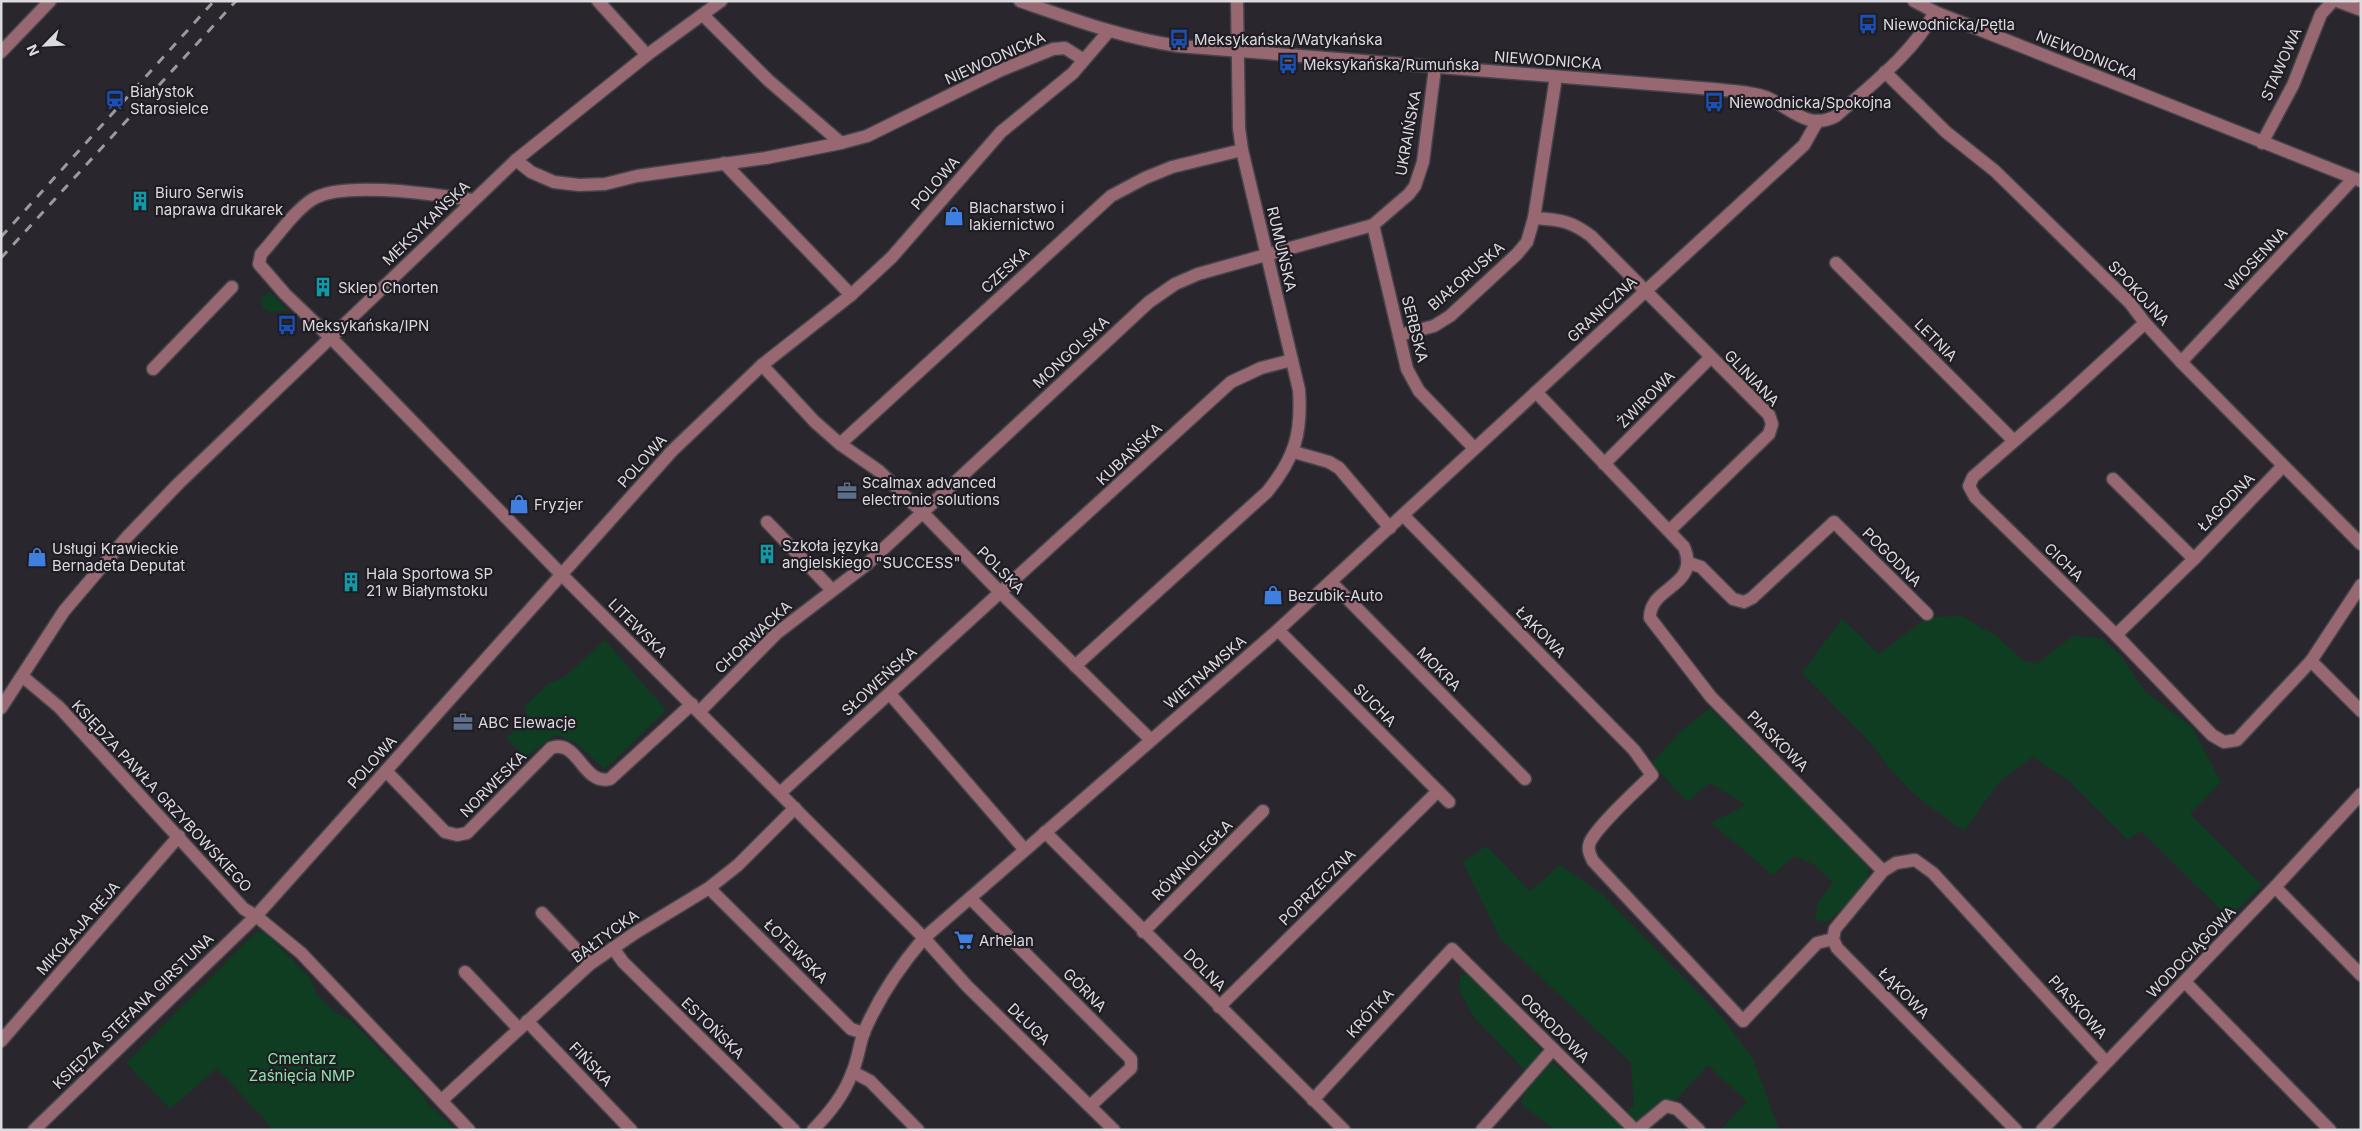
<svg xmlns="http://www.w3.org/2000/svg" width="2362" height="1131" font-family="Inter,sans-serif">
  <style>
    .green { fill: #0f3d22 }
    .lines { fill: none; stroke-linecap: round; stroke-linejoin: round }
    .minor-casing { stroke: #454449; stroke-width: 15 }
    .minor { stroke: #976772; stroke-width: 12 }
    .rail { stroke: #9b999e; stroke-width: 3; stroke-dasharray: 9 9; stroke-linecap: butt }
    .labels { text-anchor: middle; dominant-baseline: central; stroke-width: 4.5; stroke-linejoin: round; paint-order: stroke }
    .poi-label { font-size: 15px; fill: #dbdade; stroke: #1f1d23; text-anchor: start }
    .street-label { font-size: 15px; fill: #dbdade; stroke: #1f1d23 }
    .park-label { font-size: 15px; fill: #8ee1aa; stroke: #1f1d23 }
  </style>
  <rect width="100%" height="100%" fill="#29272d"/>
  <g class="green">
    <polygon points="270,292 288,310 269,312 263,308 261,298"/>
    <polygon points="1961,616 1998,637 2022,660 2036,664 2073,636 2101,638 2121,656 2144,691 2192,727 2221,782 2190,814 2262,885 2229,918 2141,831 2128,840 2068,780 2032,757 2000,781 1964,831 1925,803 1910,790 1887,765 1870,742 1802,673 1842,619 1879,654 1920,623 1932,617"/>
    <polygon points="605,640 666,710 605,769 575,742 556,735 525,757 506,738 528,718 524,707 548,684 566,676"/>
    <polygon points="1710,708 1868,865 1868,882 1854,898 1827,922 1815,920 1818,903 1833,882 1813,864 1794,856 1773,875 1711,823 1746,805 1710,783 1687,802 1652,763 1679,733"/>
    <polygon points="1486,846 1530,891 1560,865 1602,894 1722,1017 1753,1059 1779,1130 1721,1129 1747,1102 1708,1065 1648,1130 1553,1129 1521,1104 1530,1076 1474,1017 1459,990 1460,975 1471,974 1549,1059 1615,1119 1634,1106 1631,1063 1500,938 1463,862"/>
    <polygon points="256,932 265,932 311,979 316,993 336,1013 351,1020 422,1094 429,1105 456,1130 274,1130 217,1068 170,1109 126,1063"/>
  </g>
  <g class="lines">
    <defs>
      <g id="minor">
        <polyline points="598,1 647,55"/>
        <path d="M1020,1C1072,19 1123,38 1178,46L1713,89C1729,91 1750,91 1766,97C1791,108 1808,131 1836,116C1872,84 1912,54 1935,12"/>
        <polyline points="1914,1 1935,12 2361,181"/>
        <polyline points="2337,1 2361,10"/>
        <polyline points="703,15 768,80 841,143"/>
        <polyline points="1,52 50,1"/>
        <polyline points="1885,72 1946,132 1995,171 2130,303 2145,323 2181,362 2361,544"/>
        <polyline points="2262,143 2293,85 2321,14 2333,1"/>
        <polyline points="516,160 531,172 554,182 579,185 605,184 637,176 766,158 841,143 867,136 999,71 1053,49 1065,48 1084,60 1109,31"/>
        <polyline points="724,163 851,295"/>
        <path d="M472,200C436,195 344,180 313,199C295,210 276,238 261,254L259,264L285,294L338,345L562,575L924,938L967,986L1114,1130"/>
        <path d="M1534,218C1560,220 1569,220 1591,236L1769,415L1772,424L1769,434L1669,531"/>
        <polyline points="1373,225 1407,369 1419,391 1474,448"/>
        <polyline points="1836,263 2013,440"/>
        <polyline points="2145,323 2060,401 1973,477 1969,486 1975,497 2116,635 2212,735 2224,742 2237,740 2311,661 2361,585"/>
        <polyline points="1399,335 1434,326 1450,316 1517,254 1527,242 1534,218 1556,77"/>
        <polyline points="2181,362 2353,179"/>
        <polyline points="762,365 815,422 840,444 879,471 923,513 1001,593 1151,740"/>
        <polyline points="153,369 232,287"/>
        <path d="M1536,392L1684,547C1701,587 1649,586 1650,618L1711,697L1883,871L1896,863L1915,860L1933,873L2106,1062"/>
        <polyline points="840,444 1111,196 1145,178 1172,167 1242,150"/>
        <polyline points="1294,452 1329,462 1339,468 1390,528"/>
        <polyline points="1604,464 1710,358"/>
        <polyline points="2113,479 2194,559"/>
        <path d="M1403,515L1634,750L1652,775C1637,790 1598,825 1590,842C1587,849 1590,855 1593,861L1743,1021L1817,943L1833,939"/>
        <polyline points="767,522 832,590"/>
        <polyline points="1689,563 1701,567 1733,599 1744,602 1752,598 1834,522 1927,614"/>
        <polyline points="1331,582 1525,779"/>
        <polyline points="1278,630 1449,802"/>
        <polyline points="2116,635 2194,559 2282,467"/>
        <polyline points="2311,661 2361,711"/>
        <path d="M1075,666L1267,492C1295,458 1302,433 1299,390L1242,150L1239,128L1237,1"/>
        <polyline points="22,676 59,707 244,909 256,916 301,953 469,1130"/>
        <polyline points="890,694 1025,850"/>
        <polyline points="1,708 64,611 127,537 179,483 516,160 647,55 721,1"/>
        <polyline points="699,712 777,633 866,565 1149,302 1175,284 1198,274 1373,225 1409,194 1415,186 1423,162 1435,68"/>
        <path d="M386,771L445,832L457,835L467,833L551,748C578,738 583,786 610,779L692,704"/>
        <polyline points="780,793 1231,382 1261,368 1292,360"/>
        <polyline points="1045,832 1344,1130"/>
        <polyline points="1883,871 1835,929 1833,939 1837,948 2016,1130"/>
        <polyline points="2275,887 2361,975"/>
        <polyline points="709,888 851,1029 864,1033"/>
        <polyline points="970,898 1131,1059 1131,1068 1090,1106"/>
        <polyline points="542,913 590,964"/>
        <polyline points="1143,932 1263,811"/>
        <polyline points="613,948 623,962 794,1130"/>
        <polyline points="465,972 519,1029"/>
        <polyline points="2185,982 2330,1130"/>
        <polyline points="1219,1007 1438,791"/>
        <polyline points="527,1021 631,1130"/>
        <polyline points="1,1041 179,836"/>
        <polyline points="853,1072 870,1081 918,1130"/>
        <polyline points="442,1100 590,964 635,933 709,888 738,865 795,808"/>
        <polyline points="1313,1100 1452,949 1635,1130"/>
        <polyline points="34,1130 256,916 672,451 762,365 851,295 892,257 1001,132 1073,73 1084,60"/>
        <path d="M813,1130C830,1112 844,1095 852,1073C858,1060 859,1045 864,1032C879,997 900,966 924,938L1278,630L1804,145L1817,122"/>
        <polyline points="1482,1130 1553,1049"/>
        <polyline points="1637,1130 1666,1106 1677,1109 1699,1130"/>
        <polyline points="2042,1130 2275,887 2361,794"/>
      </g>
    </defs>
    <use href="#minor" class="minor-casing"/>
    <use href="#minor" class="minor"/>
    <g class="rail">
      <polyline points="1,237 214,1"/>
      <polyline points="1,258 236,1"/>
    </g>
  </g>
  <defs>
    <symbol id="bus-bare" viewBox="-9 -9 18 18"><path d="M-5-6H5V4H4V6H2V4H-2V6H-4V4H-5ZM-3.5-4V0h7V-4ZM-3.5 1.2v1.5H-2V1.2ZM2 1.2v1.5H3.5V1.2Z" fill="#1a4fb4" stroke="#1f1d23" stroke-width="2.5" paint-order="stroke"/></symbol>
    <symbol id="station-bare" viewBox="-9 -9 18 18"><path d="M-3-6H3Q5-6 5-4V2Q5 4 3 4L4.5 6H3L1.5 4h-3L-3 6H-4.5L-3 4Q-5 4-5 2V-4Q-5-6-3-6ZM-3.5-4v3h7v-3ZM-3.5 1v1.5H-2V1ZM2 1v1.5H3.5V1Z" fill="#1a4fb4" stroke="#1f1d23" stroke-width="2.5" paint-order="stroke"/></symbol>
    <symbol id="building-bare" viewBox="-9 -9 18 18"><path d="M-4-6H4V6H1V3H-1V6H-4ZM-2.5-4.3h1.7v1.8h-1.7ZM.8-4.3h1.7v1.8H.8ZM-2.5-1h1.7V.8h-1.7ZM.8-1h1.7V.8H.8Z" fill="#0f9aa8" stroke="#1f1d23" stroke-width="2.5" paint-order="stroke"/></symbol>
    <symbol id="shop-bare" viewBox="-9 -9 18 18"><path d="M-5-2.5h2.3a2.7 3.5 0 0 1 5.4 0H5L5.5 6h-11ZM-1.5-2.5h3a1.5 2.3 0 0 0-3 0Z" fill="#3f7fe0" stroke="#1f1d23" stroke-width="2.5" paint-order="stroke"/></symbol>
    <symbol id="office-bare" viewBox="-9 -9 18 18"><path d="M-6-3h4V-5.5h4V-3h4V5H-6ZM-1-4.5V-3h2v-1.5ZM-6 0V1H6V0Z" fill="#5c6f8a" stroke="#1f1d23" stroke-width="2.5" paint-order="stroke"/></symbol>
    <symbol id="supermarket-bare" viewBox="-9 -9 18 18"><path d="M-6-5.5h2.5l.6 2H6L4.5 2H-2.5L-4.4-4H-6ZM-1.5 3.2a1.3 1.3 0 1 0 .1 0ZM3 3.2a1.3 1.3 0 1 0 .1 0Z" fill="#3f7fe0" stroke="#1f1d23" stroke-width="2.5" paint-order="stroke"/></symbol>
  </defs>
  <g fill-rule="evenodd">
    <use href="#bus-bare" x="1854" y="10" width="28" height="28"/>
    <use href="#bus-bare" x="1165" y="25" width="28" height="28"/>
    <use href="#bus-bare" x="1274" y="50" width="28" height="28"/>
    <use href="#station-bare" x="101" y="86" width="28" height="28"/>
    <use href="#bus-bare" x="1700" y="88" width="28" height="28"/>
    <use href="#building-bare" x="126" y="187" width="28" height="28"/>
    <use href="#shop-bare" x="940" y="202" width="28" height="28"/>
    <use href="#building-bare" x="309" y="273" width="28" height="28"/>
    <use href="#bus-bare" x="273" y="311" width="28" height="28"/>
    <use href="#office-bare" x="833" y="477" width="28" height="28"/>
    <use href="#shop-bare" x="505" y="490" width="28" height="28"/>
    <use href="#building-bare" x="753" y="540" width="28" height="28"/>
    <use href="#shop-bare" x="23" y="543" width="28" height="28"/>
    <use href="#building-bare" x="337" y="568" width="28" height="28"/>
    <use href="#shop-bare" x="1259" y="581" width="28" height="28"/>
    <use href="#office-bare" x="449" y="708" width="28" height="28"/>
    <use href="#supermarket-bare" x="950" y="926" width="28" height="28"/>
  </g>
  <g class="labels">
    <g class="poi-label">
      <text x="1883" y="24">Niewodnicka/Pętla</text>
      <text x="1194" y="39">Meksykańska/Watykańska</text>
      <text x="1303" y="64">Meksykańska/Rumuńska</text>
      <text x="130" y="91">Białystok<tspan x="130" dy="17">Starosielce</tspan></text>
      <text x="1729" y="102">Niewodnicka/Spokojna</text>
      <text x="155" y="192">Biuro Serwis<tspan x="155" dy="17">naprawa drukarek</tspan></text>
      <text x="969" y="207">Blacharstwo i<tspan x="969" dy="17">lakiernictwo</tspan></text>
      <text x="338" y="287">Sklep Chorten</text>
      <text x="302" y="325">Meksykańska/IPN</text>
      <text x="862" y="482">Scalmax advanced<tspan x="862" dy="17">electronic solutions</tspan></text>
      <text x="534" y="504">Fryzjer</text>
      <text x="782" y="545">Szkoła języka<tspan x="782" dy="17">angielskiego "SUCCESS"</tspan></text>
      <text x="52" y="548">Usługi Krawieckie<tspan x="52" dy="17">Bernadeta Deputat</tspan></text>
      <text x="366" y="573">Hala Sportowa SP<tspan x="366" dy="17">21 w Białymstoku</tspan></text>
      <text x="1288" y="595">Bezubik-Auto</text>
      <text x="478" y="722">ABC Elewacje</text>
      <text x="979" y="940">Arhelan</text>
    </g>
    <g class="street-label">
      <text transform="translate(2087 55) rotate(22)">NIEWODNICKA</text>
      <text transform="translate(995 58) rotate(-24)">NIEWODNICKA</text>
      <text transform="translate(1548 60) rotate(4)">NIEWODNICKA</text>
      <text transform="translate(2281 64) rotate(-66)">STAWOWA</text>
      <text transform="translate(1408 133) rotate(-80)">UKRAIŃSKA</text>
      <text transform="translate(935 183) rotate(-49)">POLOWA</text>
      <text transform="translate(426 223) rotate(-44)">MEKSYKAŃSKA</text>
      <text transform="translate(1282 249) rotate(77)">RUMUŃSKA</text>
      <text transform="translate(2256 259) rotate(-46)">WIOSENNA</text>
      <text transform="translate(1005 270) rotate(-43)">CZESKA</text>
      <text transform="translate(1466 276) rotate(-41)">BIAŁORUSKA</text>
      <text transform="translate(2139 293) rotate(47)">SPOKOJNA</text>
      <text transform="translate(1602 309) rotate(-43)">GRANICZNA</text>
      <text transform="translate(1415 329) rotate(76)">SERBSKA</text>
      <text transform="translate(1936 340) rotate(45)">LETNIA</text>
      <text transform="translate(1071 352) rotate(-43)">MONGOLSKA</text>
      <text transform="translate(1752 378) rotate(46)">GLINIANA</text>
      <text transform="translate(1646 399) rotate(-45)">ŻWIROWA</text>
      <text transform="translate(1129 454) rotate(-43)">KUBAŃSKA</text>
      <text transform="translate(642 461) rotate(-48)">POLOWA</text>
      <text transform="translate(2226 502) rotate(-46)">ŁAGODNA</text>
      <text transform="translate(1892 557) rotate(45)">POGODNA</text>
      <text transform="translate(2064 562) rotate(44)">CICHA</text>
      <text transform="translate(1001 570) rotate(45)">POLSKA</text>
      <text transform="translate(638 628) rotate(45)">LITEWSKA</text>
      <text transform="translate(1541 632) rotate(46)">ŁĄKOWA</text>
      <text transform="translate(753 637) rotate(-43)">CHORWACKA</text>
      <text transform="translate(1439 669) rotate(45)">MOKRA</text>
      <text transform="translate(1205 672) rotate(-41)">WIETNAMSKA</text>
      <text transform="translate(879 681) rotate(-42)">SŁOWEŃSKA</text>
      <text transform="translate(1375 705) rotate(45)">SUCHA</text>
      <text transform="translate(1778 741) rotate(45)">PIASKOWA</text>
      <text transform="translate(372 762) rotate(-48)">POLOWA</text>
      <text transform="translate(493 784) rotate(-45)">NORWESKA</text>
      <text transform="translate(162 796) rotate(47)">KSIĘDZA PAWŁA GRZYBOWSKIEGO</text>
      <text transform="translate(1192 860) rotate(-45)">RÓWNOLEGŁA</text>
      <text transform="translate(1317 887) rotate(-45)">POPRZECZNA</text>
      <text transform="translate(78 928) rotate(-49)">MIKOŁAJA REJA</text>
      <text transform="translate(605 936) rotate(-36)">BAŁTYCKA</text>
      <text transform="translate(796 951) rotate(45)">ŁOTEWSKA</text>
      <text transform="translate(2191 952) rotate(-46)">WODOCIĄGOWA</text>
      <text transform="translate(1205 970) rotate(45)">DOLNA</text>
      <text transform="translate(1085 990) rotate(45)">GÓRNA</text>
      <text transform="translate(1904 993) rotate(45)">ŁĄKOWA</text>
      <text transform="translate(2078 1007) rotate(48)">PIASKOWA</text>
      <text transform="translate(133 1011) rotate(-44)">KSIĘDZA STEFANA GIRSTUNA</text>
      <text transform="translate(1370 1013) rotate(-47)">KRÓTKA</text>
      <text transform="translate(1029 1024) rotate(44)">DŁUGA</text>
      <text transform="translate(713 1028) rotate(44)">ESTOŃSKA</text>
      <text transform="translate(1555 1028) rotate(45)">OGRODOWA</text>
      <text transform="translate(591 1064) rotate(46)">FIŃSKA</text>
    </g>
    <g class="park-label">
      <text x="302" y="1058">Cmentarz<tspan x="302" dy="17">Zaśnięcia NMP</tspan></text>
    </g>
  </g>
  <rect width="2362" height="1131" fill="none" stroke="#dbdade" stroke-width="5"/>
  <g transform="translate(45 45) rotate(246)" stroke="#1f1d23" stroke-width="4" paint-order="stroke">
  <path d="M0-4L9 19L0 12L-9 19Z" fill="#dbdade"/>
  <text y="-8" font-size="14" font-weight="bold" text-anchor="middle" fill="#dbdade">N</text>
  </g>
</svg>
